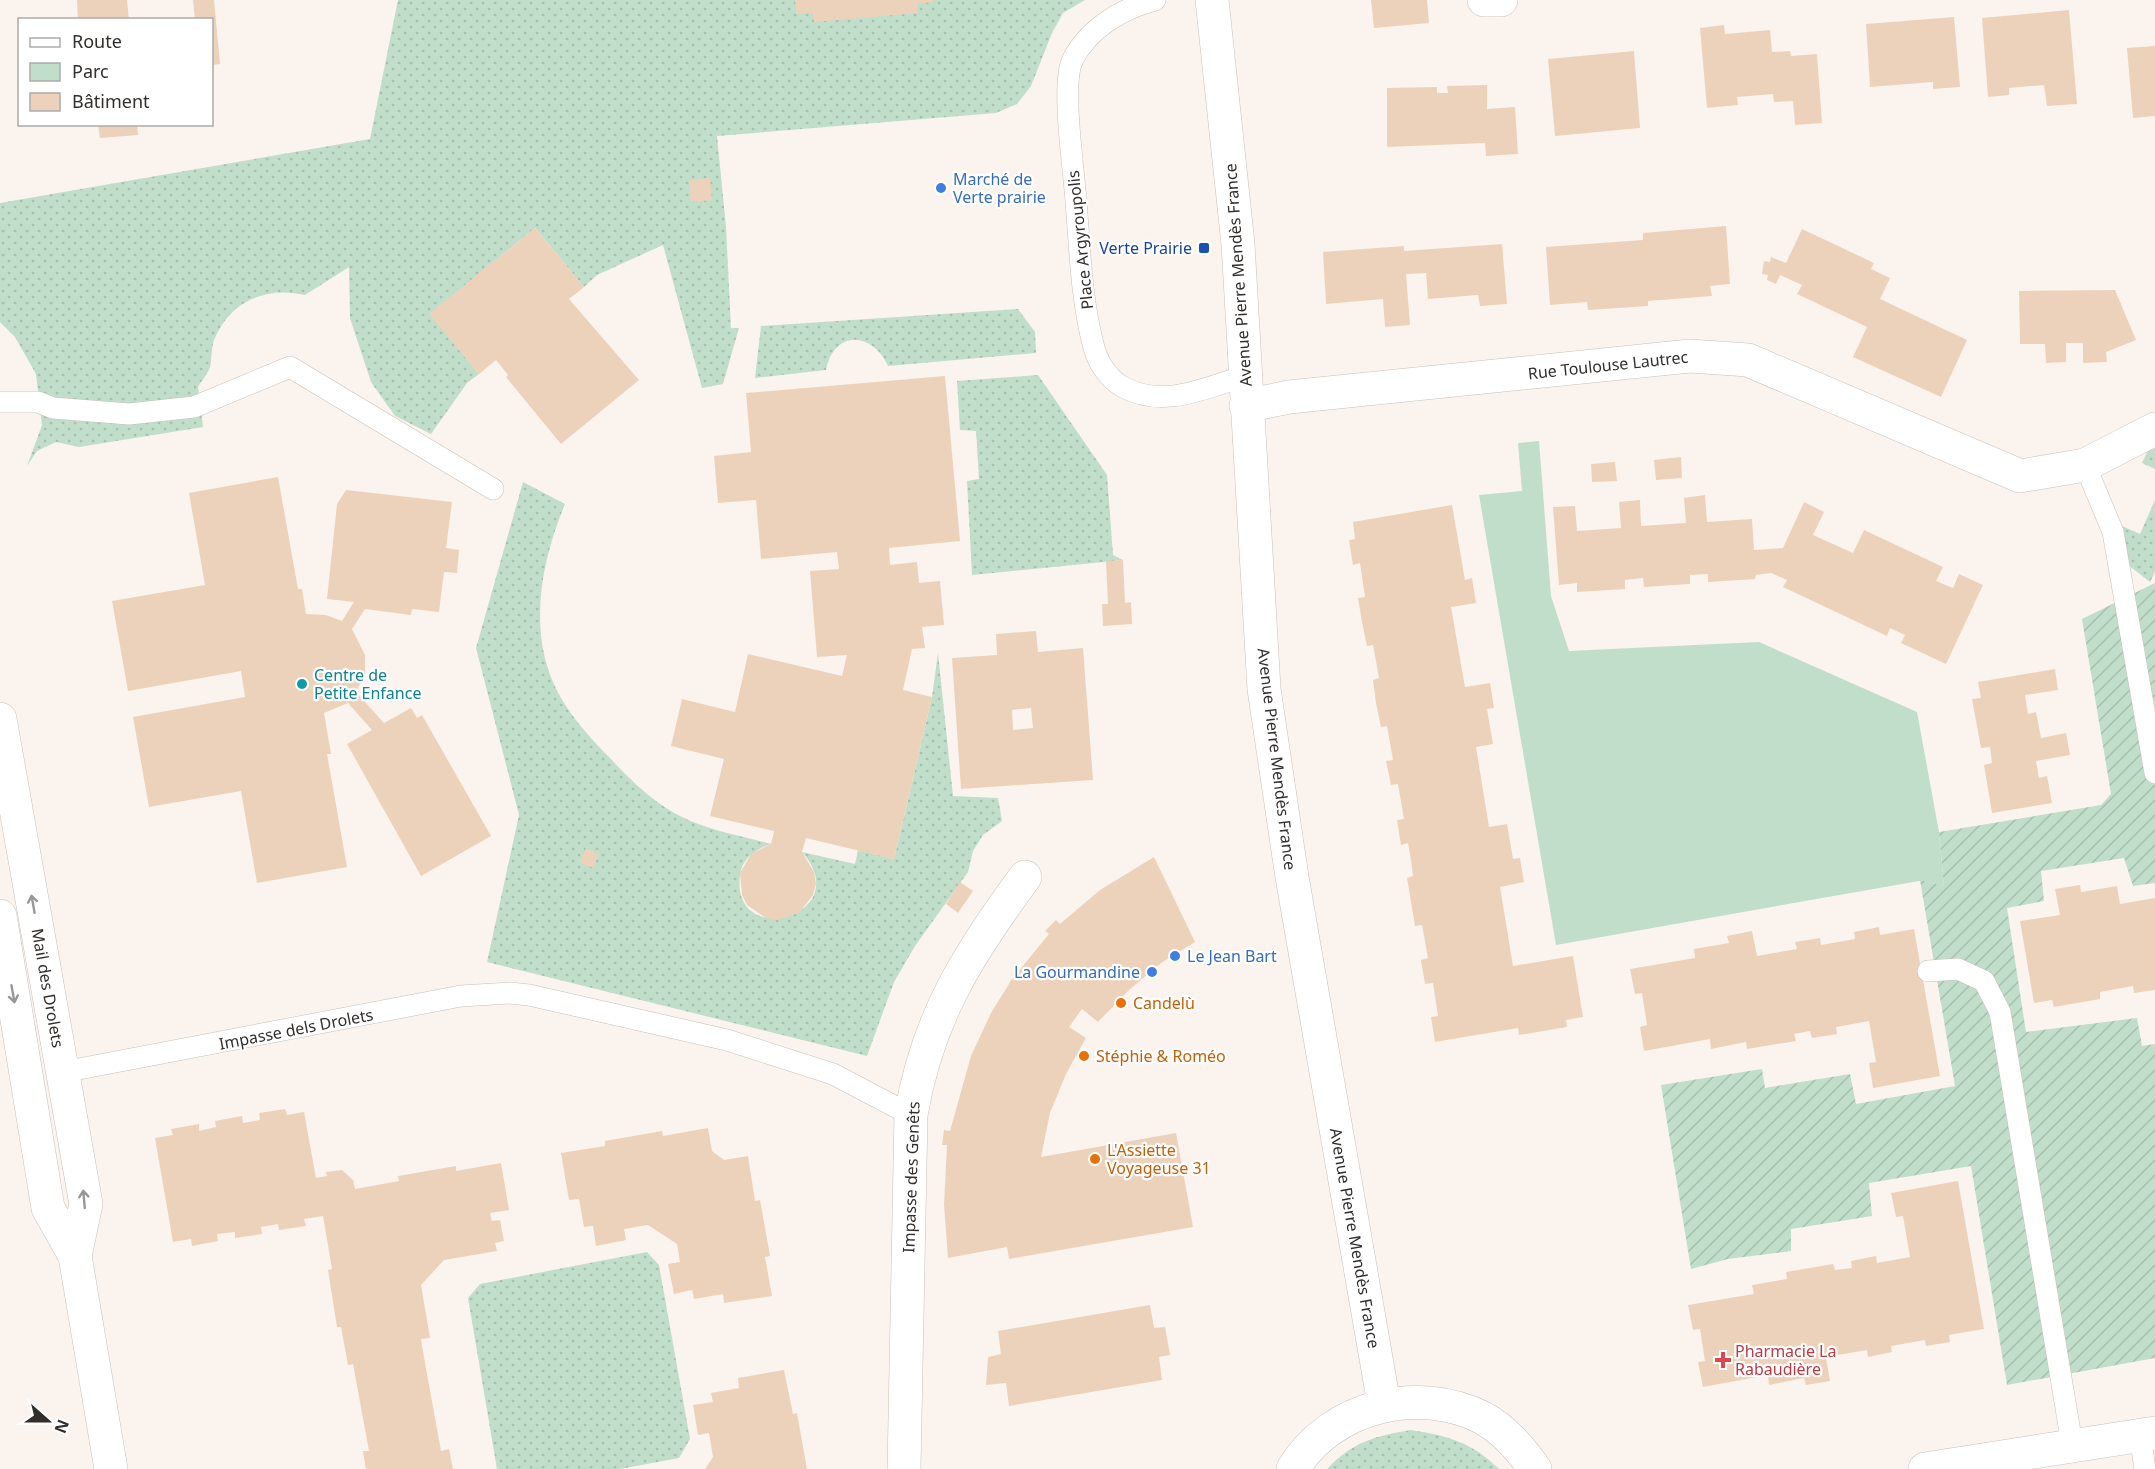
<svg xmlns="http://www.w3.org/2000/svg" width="2155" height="1469" font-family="'Noto Sans',sans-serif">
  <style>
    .grass { fill: url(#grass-dots) }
    .park { fill: #c1deca }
    .garden { fill: url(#garden-furrows) }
    .building { fill: #edd2bb; fill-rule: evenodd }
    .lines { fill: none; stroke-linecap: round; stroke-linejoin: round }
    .service-casing { stroke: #c7c0bb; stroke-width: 22 }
    .minor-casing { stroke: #c7c0bb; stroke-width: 34 }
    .tertiary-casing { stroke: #c7c0bb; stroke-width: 34 }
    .service { stroke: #fff; stroke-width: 21 }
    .minor { stroke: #fff; stroke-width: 33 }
    .tertiary { stroke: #fff; stroke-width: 33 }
    .oneway { stroke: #989696 }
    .shop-dot { fill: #3f7fe0; stroke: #fff; stroke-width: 2 }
    .transit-dot { fill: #1a4fb4; stroke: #fff; stroke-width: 2 }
    .culture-dot { fill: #0f9aa8; stroke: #fff; stroke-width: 2 }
    .food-dot { fill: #e8710a; stroke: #fff; stroke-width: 2 }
    .health-dot { fill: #e0444e; stroke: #fff; stroke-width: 2 }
    .labels { text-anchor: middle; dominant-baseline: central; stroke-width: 4.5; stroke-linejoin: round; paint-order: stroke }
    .shop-label { font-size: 16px; fill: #366cbe; stroke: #fff; text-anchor: start }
    .street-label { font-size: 16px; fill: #312e2c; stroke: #fff }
    .transit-label { font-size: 16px; fill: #164399; stroke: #fff; text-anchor: end }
    .culture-label { font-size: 16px; fill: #0d838f; stroke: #fff; text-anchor: start }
    .food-label { font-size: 16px; fill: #c56008; stroke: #fff; text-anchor: start }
    .health-label { font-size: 16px; fill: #be3a42; stroke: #fff; text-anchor: start }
  </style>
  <defs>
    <pattern id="grass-dots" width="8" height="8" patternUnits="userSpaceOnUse" patternTransform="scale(1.5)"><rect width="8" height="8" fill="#c1deca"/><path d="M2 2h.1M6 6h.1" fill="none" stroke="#a6bfae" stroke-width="1.8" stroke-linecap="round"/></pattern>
    <pattern id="garden-furrows" width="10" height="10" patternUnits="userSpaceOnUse" patternTransform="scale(1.5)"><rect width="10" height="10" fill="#c1deca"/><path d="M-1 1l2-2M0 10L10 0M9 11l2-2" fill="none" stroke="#a6bfae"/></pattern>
  </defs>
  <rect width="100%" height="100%" fill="#fbf3ee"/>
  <g class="grass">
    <path d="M398,0H1085L1063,13L1052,33L1031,86L1017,104L996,113L717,136L726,227L731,328H739L723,384L702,388L663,245L597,275L584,287L535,228L430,314L479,374L467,383L431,434L395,416L371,382L350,318L349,267L305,295C266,286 230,301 214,340C211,349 212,358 210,367C208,374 201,381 198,387L203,427L79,447L56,442L37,451L27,466L42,425L36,374L15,337L0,322V203L370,139Z"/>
    <path d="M1018,309L1035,332L1036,353L888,366C872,331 834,330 826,370L755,378L761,326Z"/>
    <polygon points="1038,375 1107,475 1113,555 1123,560 972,575 967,481 979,479 976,431 960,430 957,381"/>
    <polygon points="2155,435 2155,469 2142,463"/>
    <path d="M523,482L565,504C540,564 526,638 561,698C574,720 592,740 610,758C630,780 656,805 684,818C711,831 742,836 771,844C756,849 742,858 740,875C730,951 858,916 802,852L855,864L858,850L894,859L932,697L938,653L953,796L998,798L1002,821L983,835L973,851L968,872L915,946L894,982L867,1056L487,962L519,815L476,648Z"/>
    <polygon points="2155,500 2155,572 2150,582 2123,561 2115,523 2140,534"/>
    <polygon points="647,1252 659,1265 690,1439 679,1458 620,1469 497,1469 468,1298 480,1284"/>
    <path d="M1411,1430C1449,1436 1471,1442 1499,1469H1327C1352,1442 1375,1436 1411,1430Z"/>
  </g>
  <polygon class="park" points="1539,441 1551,596 1569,651 1759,642 1917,712 1939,832 1944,886 1919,881 1556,945 1479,495 1522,491 1518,443"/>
  <polygon class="garden" points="2155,583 2155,883 2133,886 2124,858 2041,871 2044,901 2007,908 2026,1032 2137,1018 2142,1046 2155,1044 2155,1358 2007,1385 1971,1166 1869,1183 1872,1216 1791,1229 1791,1251 1728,1259 1691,1269 1661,1085 1762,1069 1765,1088 1850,1074 1856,1104 1955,1086 1920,880 1944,886 1939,832 2101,805 2111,794 2082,619"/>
  <g class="building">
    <polygon points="77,0 127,0 129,20 78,20"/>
    <polygon points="193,0 214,0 220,64 212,65 212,20 195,20"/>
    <polygon points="795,0 933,0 933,2 917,4 918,13 814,22 813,13 796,14"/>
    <polygon points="1371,0 1427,0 1429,23 1374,28"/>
    <polygon points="2069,10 2077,104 2047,106 2044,85 2009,88 2009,95 1988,97 1982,18"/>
    <polygon points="1954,17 1960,87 1933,89 1933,82 1870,87 1866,24"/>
    <polygon points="1724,25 1725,34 1770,30 1772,52 1790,51 1791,56 1817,54 1822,123 1795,125 1793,101 1774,102 1773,94 1737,97 1738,105 1707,108 1700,28"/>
    <polygon points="2155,46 2155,116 2133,118 2127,48"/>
    <polygon points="1634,51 1640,128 1555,136 1548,59"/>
    <polygon points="1487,85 1487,109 1515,107 1518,154 1486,156 1485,143 1387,147 1387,88 1437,87 1437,93 1448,93 1447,86"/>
    <polygon points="98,124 137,124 138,135 100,138"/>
    <polygon points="710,178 712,200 691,202 689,180"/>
    <polygon points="1726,226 1730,284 1710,286 1712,296 1648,301 1648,306 1588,310 1587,302 1550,305 1546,247 1643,240 1643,233"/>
    <polygon points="535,228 584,287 569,299 639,380 561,444 506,377 508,375 496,360 479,374 429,314"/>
    <polygon points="1802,229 1874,263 1871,269 1890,278 1880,299 1967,340 1941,397 1853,357 1867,327 1797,294 1802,285 1780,275 1776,284 1767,280 1768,275 1762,274 1764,261 1770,262 1771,257 1786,263"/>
    <polygon points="1502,244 1507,304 1480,306 1478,295 1428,299 1426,273 1406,274 1410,325 1385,327 1383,299 1326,304 1323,252 1404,246 1404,251"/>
    <polygon points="2115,290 2136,340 2106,352 2107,362 2083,363 2083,343 2066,343 2066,362 2046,363 2045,344 2020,344 2019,291"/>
    <polygon points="945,376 960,541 889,548 890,565 917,562 919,583 940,581 944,625 922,627 925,648 912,649 903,690 932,697 894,859 806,838 802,852 814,872 816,884 813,895 799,913 777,920 766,918 747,905 742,895 740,873 751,854 771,844 774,831 710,816 724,759 671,746 682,699 735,712 748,654 842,676 847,655 817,657 810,571 839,569 837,552 761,559 756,500 718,503 714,456 751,452 746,393"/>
    <polygon points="1681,457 1682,478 1656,480 1654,460"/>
    <polygon points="1615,462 1617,481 1592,482 1591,464"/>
    <polygon points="278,477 298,589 302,589 306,614 326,615 342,621 354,602 327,599 337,504 346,490 452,502 446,548 459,550 457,573 444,572 439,612 412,609 411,615 365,609 352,629 365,655 365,674 356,692 384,723 411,708 417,718 422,715 491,836 421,876 347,744 372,730 348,703 324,713 331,754 327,754 347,867 257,883 241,791 149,807 133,717 245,697 241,671 128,691 112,601 205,585 189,493"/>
    <polygon points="1705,495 1707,522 1752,519 1754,550 1783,548 1804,502 1824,512 1813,535 1853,553 1864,530 1943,567 1936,581 1953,588 1959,574 1983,585 1946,664 1901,643 1905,635 1890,628 1887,636 1783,587 1787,580 1771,573 1756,575 1755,579 1708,582 1708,574 1690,575 1690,584 1644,587 1643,578 1625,580 1625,589 1577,592 1577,583 1559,585 1553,507 1575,506 1577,531 1621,528 1619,502 1640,500 1641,526 1686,523 1684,498"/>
    <polygon points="1452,505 1465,580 1472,578 1476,603 1451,607 1465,687 1490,683 1494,708 1487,709 1493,744 1476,747 1489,827 1507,824 1513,859 1520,858 1524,882 1500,887 1513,966 1573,956 1583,1017 1566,1020 1567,1027 1519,1035 1518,1028 1435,1042 1431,1017 1438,1016 1433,983 1425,984 1421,960 1428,958 1422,925 1415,926 1407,878 1413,876 1411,860 1408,843 1401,845 1397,820 1404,819 1398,784 1391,785 1386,761 1393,760 1387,726 1381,727 1376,703 1373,680 1379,678 1373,645 1367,646 1362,622 1358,598 1365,597 1360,563 1353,565 1349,540 1355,539 1353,522"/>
    <polygon points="1123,560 1125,603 1131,602 1132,624 1103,626 1102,604 1108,604 1106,561"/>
    <path d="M1036,631L1038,652L1083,648L1093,780L961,789L952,658L997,655L996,634ZM1031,708L1033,728L1013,730L1012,710Z"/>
    <polygon points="2055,669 2058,690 2025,695 2028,714 2036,712 2041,738 2066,733 2070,755 2036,761 2039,778 2047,776 2052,803 1992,813 1984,765 1992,763 1990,747 1981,748 1972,699 1981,698 1978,682"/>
    <polygon points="586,848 599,854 593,868 580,862"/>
    <polygon points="1154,857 1195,942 1161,963 1129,990 1098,1022 1082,1009 1069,1027 1086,1038 1066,1074 1050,1113 1041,1157 1176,1133 1193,1227 1009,1259 1007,1247 948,1258 944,1205 947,1145 942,1145 944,1130 950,1131 971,1056 991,1013 1012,979 1049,934 1045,931 1056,920 1060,924 1100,890"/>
    <polygon points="960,882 973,891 958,913 946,904"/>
    <polygon points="2080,885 2081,892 2117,886 2120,904 2155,898 2155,990 2134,993 2133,986 2100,992 2100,999 2054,1007 2052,1000 2034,1003 2020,921 2060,915 2055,889"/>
    <polygon points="1879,927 1880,935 1914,929 1940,1076 1873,1088 1869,1063 1876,1062 1869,1021 1836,1027 1837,1034 1812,1038 1810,1031 1794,1034 1796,1041 1747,1049 1746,1042 1711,1049 1710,1039 1644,1051 1640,1027 1647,1025 1642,993 1635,994 1630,969 1695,958 1694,949 1729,943 1727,936 1752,931 1757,956 1797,949 1795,942 1820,938 1821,945 1855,939 1854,932"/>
    <polygon points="285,1109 287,1115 304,1112 316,1178 327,1176 326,1172 342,1170 353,1180 355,1189 399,1181 398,1176 456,1166 456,1171 501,1163 509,1210 490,1213 492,1221 500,1220 504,1241 495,1243 497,1251 444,1260 421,1285 430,1338 421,1339 423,1352 441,1451 449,1449 453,1469 366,1469 363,1451 369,1451 353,1364 348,1365 341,1327 337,1327 328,1270 332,1269 323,1216 304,1219 306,1226 279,1230 278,1224 261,1227 262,1234 235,1238 235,1232 217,1234 218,1241 192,1246 191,1239 173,1242 155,1138 173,1135 171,1129 199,1124 199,1131 216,1127 215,1121 242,1116 243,1123 260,1120 259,1113"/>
    <polygon points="708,1128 712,1151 724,1160 748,1156 755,1201 760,1200 770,1256 765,1257 772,1296 724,1303 723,1294 694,1299 692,1290 674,1294 668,1264 680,1262 677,1244 648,1225 624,1229 626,1240 596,1246 593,1226 584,1227 579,1199 569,1200 561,1153 605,1146 605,1141 662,1131 663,1136"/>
    <polygon points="1958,1181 1984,1329 1949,1335 1950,1342 1926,1346 1925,1340 1891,1346 1892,1352 1868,1357 1867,1350 1826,1357 1830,1381 1806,1385 1804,1378 1769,1385 1768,1375 1703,1387 1698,1362 1705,1361 1700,1329 1693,1330 1688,1305 1754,1294 1752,1285 1787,1279 1786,1272 1833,1264 1835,1270 1852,1268 1851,1261 1876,1256 1877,1263 1910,1257 1903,1216 1896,1217 1891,1193"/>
    <polygon points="1150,1305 1154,1328 1165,1327 1170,1355 1159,1357 1162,1380 1009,1406 1006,1383 986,1385 988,1357 1001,1354 998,1331"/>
    <polygon points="784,1370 793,1414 797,1413 807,1469 705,1469 713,1457 709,1433 698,1435 693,1405 713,1402 711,1393 739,1388 738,1378"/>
  </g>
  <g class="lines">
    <defs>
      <g id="service">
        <path d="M1155,0C1123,8 1089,28 1073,59C1061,82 1073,163 1075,190C1080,242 1080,293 1093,344C1097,361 1107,378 1123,387C1164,409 1204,388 1245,376"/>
        <polyline points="0,402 38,402 53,408 129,414 194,407 290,367 493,489"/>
        <polyline points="2085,465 2113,532 2155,773"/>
        <polyline points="1928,971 1958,969 1984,981 2000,1012 2072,1444"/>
        <polyline points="63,1072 461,996 510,993 529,995 727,1040 833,1074 911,1115"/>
        <polyline points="2140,1435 2145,1469"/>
      </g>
      <g id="minor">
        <polyline points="1484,0 1501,0"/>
        <polyline points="1246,406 1289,397 1690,356 1748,360 2020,476 2085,465 2155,429"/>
        <polyline points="0,719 86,1204 75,1256"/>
        <polyline points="0,916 48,1208 75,1256 111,1469"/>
        <path d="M904,1469L911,1115C927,1019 968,954 1025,877"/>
      </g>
      <g id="tertiary">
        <polyline points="1212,0 1238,244 1264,689 1292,877 1384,1404"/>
        <path d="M1293,1469C1331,1406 1418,1385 1483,1418C1505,1430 1521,1449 1535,1469"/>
        <polyline points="1925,1469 2155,1433"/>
      </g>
    </defs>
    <use href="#service" class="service-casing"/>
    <use href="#minor" class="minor-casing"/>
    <use href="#tertiary" class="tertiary-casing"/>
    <use href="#service" class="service"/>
    <use href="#minor" class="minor"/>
    <use href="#tertiary" class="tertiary"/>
  </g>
  <defs><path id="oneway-shaft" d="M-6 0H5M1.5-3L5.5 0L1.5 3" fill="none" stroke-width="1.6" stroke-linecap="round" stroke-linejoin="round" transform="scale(1.5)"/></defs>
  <g class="oneway">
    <use href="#oneway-shaft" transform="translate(33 904) rotate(-100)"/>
    <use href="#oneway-shaft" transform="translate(13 994) rotate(80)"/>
    <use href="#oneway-shaft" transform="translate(84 1199) rotate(-95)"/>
  </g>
  <g class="shop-dot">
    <circle cx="941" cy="188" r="6"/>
    <circle cx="1175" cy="956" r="6"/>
    <circle cx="1152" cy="972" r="6"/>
  </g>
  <rect class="transit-dot" x="1198" y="242" width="12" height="12" rx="3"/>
  <circle class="culture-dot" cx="302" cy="684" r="6"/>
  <g class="food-dot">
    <circle cx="1121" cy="1003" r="6"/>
    <circle cx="1084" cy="1056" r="6"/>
    <circle cx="1095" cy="1159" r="6"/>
  </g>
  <path class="health-dot" d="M1720 1351h6v6h6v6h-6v6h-6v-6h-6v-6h6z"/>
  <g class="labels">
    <g class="shop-label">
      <text x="953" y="179">Marché de<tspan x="953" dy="18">Verte prairie</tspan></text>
      <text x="1187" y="956">Le Jean Bart</text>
      <text x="1140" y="972" text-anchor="end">La Gourmandine</text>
    </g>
    <g class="street-label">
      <text transform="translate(1080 240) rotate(-96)">Place Argyroupolis</text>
      <text transform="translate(1238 275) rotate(-94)">Avenue Pierre Mendès France</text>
      <text transform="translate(1608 365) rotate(-6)">Rue Toulouse Lautrec</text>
      <text transform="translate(1277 759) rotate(83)">Avenue Pierre Mendès France</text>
      <text transform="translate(48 988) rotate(80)">Mail des Drolets</text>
      <text transform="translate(296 1029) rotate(-11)">Impasse dels Drolets</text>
      <text transform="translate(911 1177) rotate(-88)">Impasse des Genêts</text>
      <text transform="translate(1355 1238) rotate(80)">Avenue Pierre Mendès France</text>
    </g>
    <g class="transit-label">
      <text x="1192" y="248">Verte Prairie</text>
    </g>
    <g class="culture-label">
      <text x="314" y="675">Centre de<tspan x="314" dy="18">Petite Enfance</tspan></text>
    </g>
    <g class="food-label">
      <text x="1133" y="1003">Candelù</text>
      <text x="1096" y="1056">Stéphie &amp; Roméo</text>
      <text x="1107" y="1150">L'Assiette<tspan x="1107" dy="18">Voyageuse 31</tspan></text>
    </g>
    <g class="health-label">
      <text x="1735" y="1351">Pharmacie La<tspan x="1735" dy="18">Rabaudière</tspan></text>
    </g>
  </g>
  <rect x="18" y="18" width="195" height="108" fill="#ffffff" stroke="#adabab" stroke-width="1.5"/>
  <rect x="30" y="38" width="30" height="9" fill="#ffffff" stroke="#adabab" stroke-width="1.5"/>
  <text x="72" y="48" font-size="18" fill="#312e2c">Route</text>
  <rect x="30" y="63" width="30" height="18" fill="#c1deca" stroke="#adabab" stroke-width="1.5"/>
  <text x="72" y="78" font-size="18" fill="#312e2c">Parc</text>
  <rect x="30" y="93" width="30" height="18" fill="#edd2bb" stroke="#adabab" stroke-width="1.5"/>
  <text x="72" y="108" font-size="18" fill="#312e2c">Bâtiment</text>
  <g transform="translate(48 1421) rotate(111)" stroke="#ffffff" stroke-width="4.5" paint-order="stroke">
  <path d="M0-4.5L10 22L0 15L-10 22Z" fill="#312e2c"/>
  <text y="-9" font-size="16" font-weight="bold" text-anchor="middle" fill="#312e2c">N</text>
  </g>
</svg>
